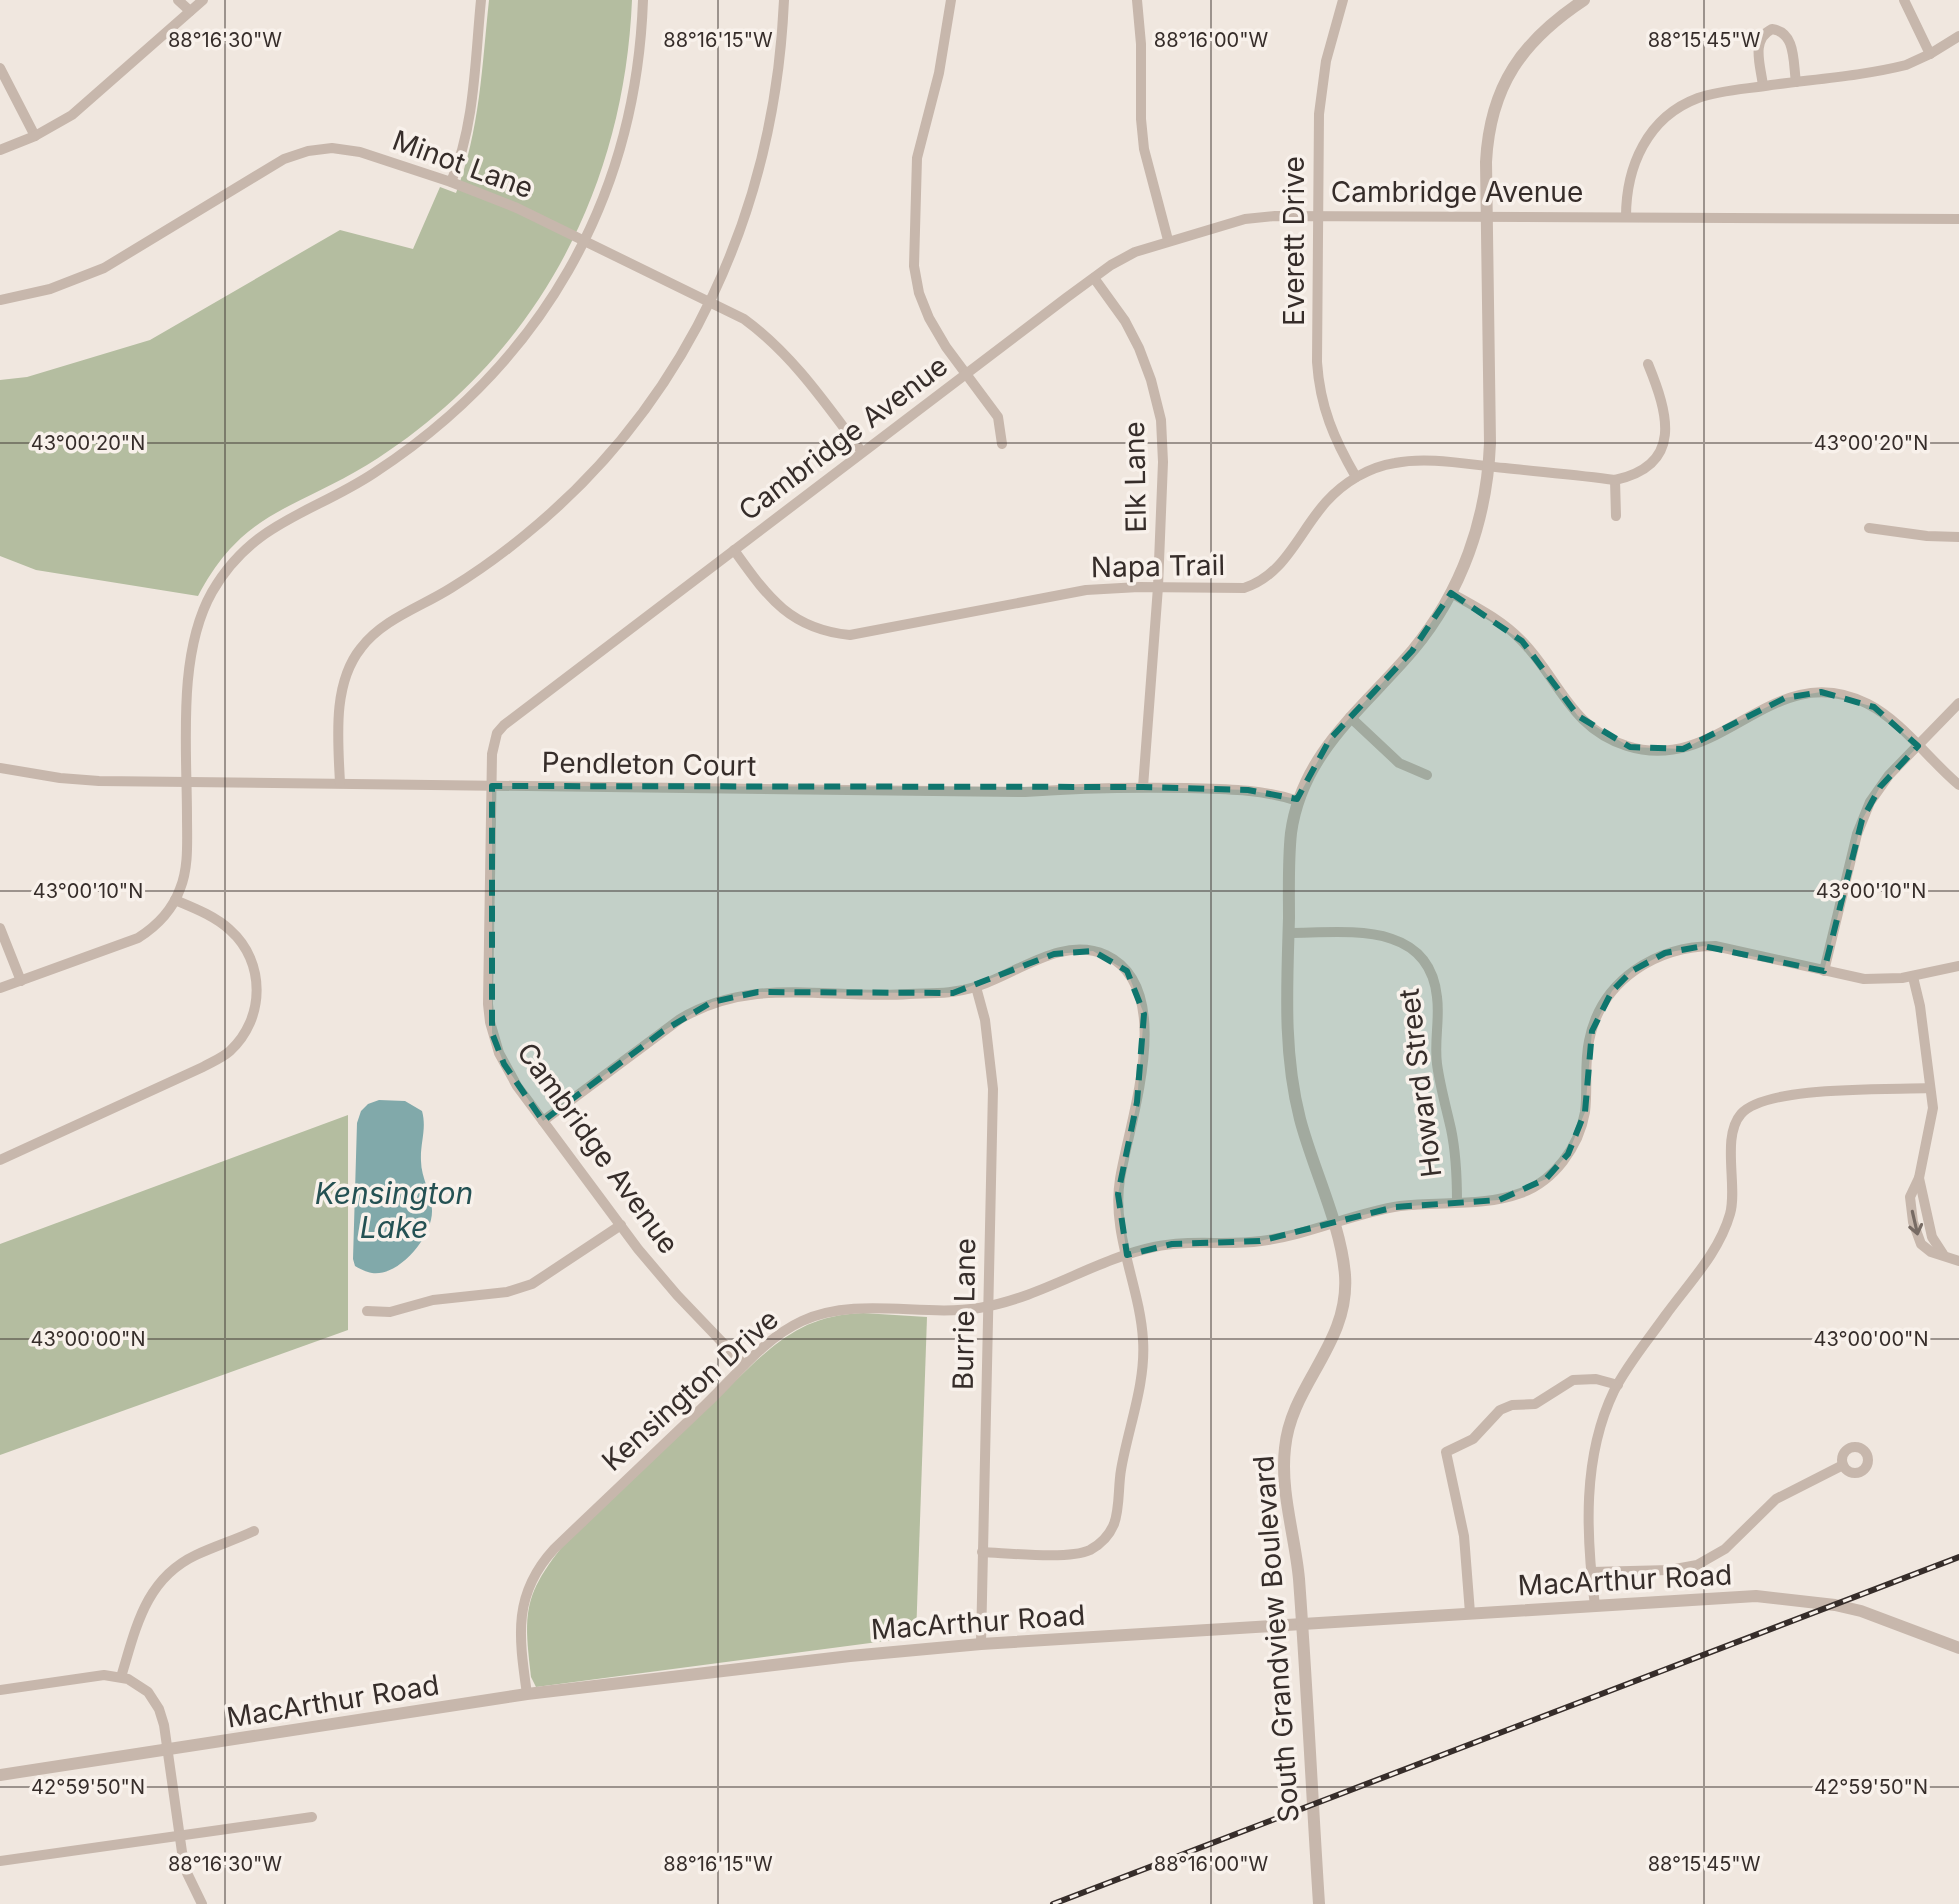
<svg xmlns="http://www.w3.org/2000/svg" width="1959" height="1904" font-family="Inter,sans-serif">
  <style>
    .green { fill: #b4bda0 }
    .water { fill: #81a9aa }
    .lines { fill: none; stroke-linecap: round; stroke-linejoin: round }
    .minor { stroke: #c7b7ac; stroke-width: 10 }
    .tertiary { stroke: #c7b7ac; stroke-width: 12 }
    .rail-casing { stroke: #362d2a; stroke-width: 6 }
    .rail { stroke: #f8f1eb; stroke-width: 3; stroke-dasharray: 9; stroke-linecap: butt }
    .oneway { stroke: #776b64 }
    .marked { fill: #0f766e; fill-opacity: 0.2; stroke: #0f766e; stroke-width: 6; stroke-dasharray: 16 10; stroke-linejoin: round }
    .ticks { fill: none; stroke: #362d2a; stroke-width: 2; stroke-opacity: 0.45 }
    .labels { text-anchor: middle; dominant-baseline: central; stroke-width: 7; stroke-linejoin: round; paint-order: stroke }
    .street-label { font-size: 28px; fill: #362d2a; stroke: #f8f1eb }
    .water-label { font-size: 30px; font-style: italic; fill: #245153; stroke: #f8f1eb }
    .ticks-label { font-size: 20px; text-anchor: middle; fill: #362d2a; stroke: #f8f1eb; stroke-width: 7; stroke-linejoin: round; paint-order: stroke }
  </style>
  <rect width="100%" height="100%" fill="#f0e7df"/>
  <g class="green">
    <path d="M489,0H632C624,193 533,362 367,465C293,510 243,511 198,596L36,570L0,556V380L27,377L150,340L340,230L413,249L440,187L456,193C480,131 482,65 489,0Z"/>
    <polygon points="348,1115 348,1330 0,1455 0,1244"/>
    <path d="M863,1313L927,1317L916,1637L536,1687L531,1677C524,1616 522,1597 562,1547L757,1360C791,1330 816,1315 863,1313Z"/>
  </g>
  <path class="water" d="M379,1100L405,1101L422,1111C427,1129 420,1143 421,1161C421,1178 432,1194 432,1210C433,1236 399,1277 372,1273C366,1272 360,1269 355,1266L353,1259L357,1123L361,1111L368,1104Z"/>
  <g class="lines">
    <g class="minor">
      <polyline points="178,0 190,11"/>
      <polyline points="951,0 939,73 917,158 914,266 919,293 929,318 946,347 998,417 1002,444"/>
      <polyline points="1137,0 1141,44 1141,119 1144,149 1168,240"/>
      <path d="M1343,0L1326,61L1319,114L1317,362C1320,407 1334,439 1356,477"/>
      <polyline points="1904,0 1930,54"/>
      <polyline points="0,68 35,136"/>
      <path d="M1763,86C1761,66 1750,40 1772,29C1796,32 1793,62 1796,82"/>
      <polyline points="0,150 35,136 72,115 203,0"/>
      <path d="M451,182C475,126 475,60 481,0"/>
      <path d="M1626,217C1626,167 1647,117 1698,98C1721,90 1747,89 1771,85C1816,79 1862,76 1906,65L1930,54L1959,36"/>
      <polyline points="1094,278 1125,321 1139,348 1151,380 1161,420 1163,462 1158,587 1143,787"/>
      <path d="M0,300L50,289L104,268L284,159L308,151L332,148L360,152L451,182L517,208L744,319C793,355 826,404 862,452"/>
      <polyline points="1615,480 1616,516"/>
      <polyline points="1869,528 1927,536 1959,537"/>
      <path d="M734,550C767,596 789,629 850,635L1086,590L1139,587L1244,588C1285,575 1299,532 1326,502C1344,482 1369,467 1395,463C1429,456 1470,465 1505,468C1541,472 1578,475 1615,480C1684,465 1668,413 1648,364"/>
      <path d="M1451,593C1476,607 1502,620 1522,641C1559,679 1570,728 1627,746C1722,776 1772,655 1868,704C1903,722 1929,760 1959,785"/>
      <polyline points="1350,717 1399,763 1427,775"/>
      <path d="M0,768L60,778L99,781L1025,792C1079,788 1132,787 1187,788C1225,789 1262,789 1298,801"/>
      <path d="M340,783C338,740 332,684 361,648C383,619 421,607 451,588C477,572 502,554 525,535C689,402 775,208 784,0"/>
      <polyline points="0,928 21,981"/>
      <path d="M1288,933C1344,933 1429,919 1437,997C1440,1019 1434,1041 1437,1064C1440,1086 1446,1107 1451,1129C1456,1153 1457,1178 1457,1202"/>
      <polyline points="1824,971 1857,834 1870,802 1889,775 1959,703"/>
      <polyline points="1913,977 1920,1006 1933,1108 1919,1178 1932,1237 1943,1254"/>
      <polyline points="976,987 985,1020 993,1089 981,1644"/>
      <path d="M0,988L138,938C157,926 172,911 180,889C189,867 187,841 187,817C187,748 177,654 212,592C253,521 312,514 374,473C541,364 636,199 643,0"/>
      <path d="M543,1121L680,1019C754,975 829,1000 909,994C932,993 953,994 975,987C1016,975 1061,935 1106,955C1178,989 1129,1121 1120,1179C1111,1234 1140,1286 1143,1340C1146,1384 1128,1428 1121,1470C1118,1487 1120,1508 1114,1524C1109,1536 1101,1544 1090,1550C1069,1560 1008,1553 982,1552"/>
      <path d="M0,1160L203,1067C212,1062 222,1058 230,1051C265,1019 266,962 230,930C215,916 194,908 175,900"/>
      <polyline points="1919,1178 1910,1197 1913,1222 1921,1244 1931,1252 1959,1261"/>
      <polyline points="367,1311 390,1312 433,1300 507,1292 532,1284 621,1225"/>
      <polyline points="744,1365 677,1295 638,1249 517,1086 499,1053 490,1022 488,1004 492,754 497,733 504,725 1066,298 1111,265 1135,252 1245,219 1275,216 1959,219"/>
      <circle cx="1855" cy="1460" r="13"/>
      <polyline points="1591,1572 1670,1570 1697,1565 1725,1549 1776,1499 1843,1465"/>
      <path d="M1595,1606C1586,1535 1582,1457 1614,1391C1627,1365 1648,1340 1665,1316C1688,1284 1719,1253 1730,1214C1738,1187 1721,1137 1741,1114C1766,1085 1890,1090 1930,1088"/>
      <polyline points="1470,1613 1464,1536 1446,1452 1473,1439 1500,1410 1512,1405 1535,1404 1573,1380 1596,1379 1618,1385"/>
      <path d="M121,1677C136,1628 145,1579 196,1555C215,1546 235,1540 254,1531"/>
      <polyline points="0,1690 104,1675 128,1679 148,1692 159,1709 164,1725 182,1852 187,1873 202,1904"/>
      <path d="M527,1694C519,1637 512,1595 554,1549C604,1501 655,1453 705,1405C735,1377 763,1339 802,1321C857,1296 921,1317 979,1308C1044,1297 1093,1260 1154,1247C1190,1239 1226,1246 1261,1241C1309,1235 1353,1213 1400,1206C1440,1201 1483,1207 1521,1193C1554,1181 1579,1147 1585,1112C1588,1089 1584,1064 1589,1041C1601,980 1656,946 1715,946L1864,979L1902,978L1959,966"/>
      <polyline points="0,1861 312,1817"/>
    </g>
    <g class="tertiary">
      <polyline points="0,1775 527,1694 850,1656 981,1644 1756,1596 1835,1605 1861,1611 1959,1648"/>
      <path d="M1319,1904C1312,1796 1307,1687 1299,1579C1295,1536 1280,1491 1285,1448C1291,1384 1350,1344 1345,1275C1341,1224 1313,1169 1300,1119C1283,1053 1287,986 1289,918C1289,890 1288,861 1291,833C1302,752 1364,708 1413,650C1462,591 1487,519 1490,443L1486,162C1490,86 1522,41 1584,0"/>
    </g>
    <defs>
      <polyline id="rail" points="1053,1904 1959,1557"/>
    </defs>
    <use href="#rail" class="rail-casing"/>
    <use href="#rail" class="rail"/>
  </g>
  <defs><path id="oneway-shaft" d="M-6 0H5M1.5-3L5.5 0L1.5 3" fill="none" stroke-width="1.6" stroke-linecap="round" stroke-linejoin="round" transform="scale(2)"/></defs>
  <use class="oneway" href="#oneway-shaft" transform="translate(1915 1223) rotate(77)"/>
  <path class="marked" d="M1451,593L1522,641L1578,716L1630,747L1683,749L1785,698L1821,692L1874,707L1918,746L1880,787L1862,820L1824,971L1703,946L1665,953L1632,971L1612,991L1592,1031L1585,1112L1568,1154L1546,1179L1499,1200L1395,1207L1260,1241L1172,1244L1127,1255L1118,1194L1137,1102L1144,1014L1127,971L1093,951L1054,954L953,993L758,992L712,1002L663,1031L543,1121L504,1064L492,1033V786L1143,787L1248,790L1297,799L1330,739L1412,651Z"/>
  <path class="ticks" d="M225,0V1904M718,0V1904M1211,0V1904M1704,0V1904M0,443H1959M0,891H1959M0,1339H1959M0,1787H1959"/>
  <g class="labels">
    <g class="street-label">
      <text transform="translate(463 164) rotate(20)">Minot Lane</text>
      <text x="1457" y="192">Cambridge Avenue</text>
      <text transform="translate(1294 241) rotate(-90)">Everett Drive</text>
      <text transform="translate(843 438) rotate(-37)">Cambridge Avenue</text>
      <text transform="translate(1135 477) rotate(-91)">Elk Lane</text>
      <text transform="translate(1158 566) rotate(-1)">Napa Trail</text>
      <text transform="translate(649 764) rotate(1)">Pendleton Court</text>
      <text transform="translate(1420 1083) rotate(-97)">Howard Street</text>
      <text transform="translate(598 1148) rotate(54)">Cambridge Avenue</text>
      <text transform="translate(964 1314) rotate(-89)">Burrie Lane</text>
      <text transform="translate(690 1390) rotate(-42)">Kensington Drive</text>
      <text transform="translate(1625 1580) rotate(-3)">MacArthur Road</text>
      <text transform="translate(978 1622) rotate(-4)">MacArthur Road</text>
      <text transform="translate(1276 1639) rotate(-94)">South Grandview Boulevard</text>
      <text transform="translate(333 1701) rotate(-9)">MacArthur Road</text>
    </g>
    <g class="water-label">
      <text x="394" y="1193">Kensington<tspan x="394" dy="34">Lake</tspan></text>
    </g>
  </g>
  <g class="ticks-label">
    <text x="225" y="47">88°16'30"W</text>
    <text x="718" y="47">88°16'15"W</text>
    <text x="1211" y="47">88°16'00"W</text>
    <text x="1704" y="47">88°15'45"W</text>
    <text x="88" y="450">43°00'20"N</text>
    <text x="1871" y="450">43°00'20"N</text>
    <text x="88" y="898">43°00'10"N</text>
    <text x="1871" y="898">43°00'10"N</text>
    <text x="88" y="1346">43°00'00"N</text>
    <text x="1871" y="1346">43°00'00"N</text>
    <text x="88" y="1794">42°59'50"N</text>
    <text x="1871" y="1794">42°59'50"N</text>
    <text x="225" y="1871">88°16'30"W</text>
    <text x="718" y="1871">88°16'15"W</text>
    <text x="1211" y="1871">88°16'00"W</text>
    <text x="1704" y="1871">88°15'45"W</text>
  </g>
</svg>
